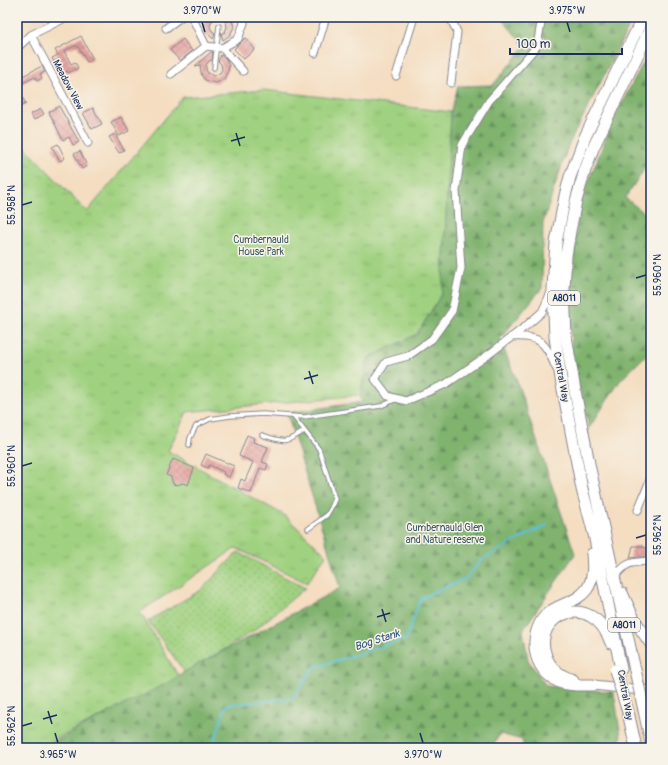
<svg xmlns="http://www.w3.org/2000/svg" width="668" height="765" font-family="Pangolin,sans-serif">
	<style>
		.grass { fill: url(#grass-dots); stroke: #5e806f }
		.forest { fill: url(#forest-firs); stroke: #4e7166 }
		.park { fill: url(#park-tufts); stroke: #5e806f }
		.lines { fill: none; stroke-linecap: round; stroke-linejoin: round }
		.stream { stroke: #5ac1d8; stroke-width: 2 }
		.building { fill: url(#building-cross-hatch) }
		.service-casing { stroke: #88868f; stroke-width: 5.5 }
		.minor-casing { stroke: #88868f; stroke-width: 9 }
		.tertiary-casing { stroke: #88868f; stroke-width: 11 }
		.primary-casing { stroke: #88868f; stroke-width: 13 }
		.service { stroke: #fff; stroke-width: 3.5 }
		.minor { stroke: #fff; stroke-width: 7 }
		.tertiary { stroke: #fff; stroke-width: 9 }
		.primary { stroke: #fff; stroke-width: 11 }
		.primary-bridge-casing { stroke: #88868f; stroke-width: 13; stroke-linecap: butt }
		.primary-bridge { stroke: #fff; stroke-width: 11 }
		.ticks { fill: none; stroke: #1b2f5e; stroke-width: 1.5 }
		.labels { text-anchor: middle; dominant-baseline: central; stroke-width: 3; stroke-linejoin: round; paint-order: stroke }
		.shield { fill: #f7f3e8; stroke: #5d6a87; stroke-width: 1 }
		.shield-label { font-size: 9px; font-weight: bold; fill: #1b2f5e }
		.street-label { font-size: 10px; fill: #1b2f5e; stroke: #f7f3e8 }
		.park-label { font-size: 10px; fill: #3c5866; stroke: #f7f3e8 }
		.water-label { font-size: 11px; font-style: italic; fill: #2b547c; stroke: #f7f3e8 }
		.neatline { fill: none; stroke: #1b2f5e; stroke-width: 1.5 }
		.ticks-label { font-size: 10px; text-anchor: middle; fill: #1b2f5e }
	</style>
	<defs>
		<pattern id="grass-dots" width="8" height="8" patternUnits="userSpaceOnUse"><rect width="8" height="8" fill="#a0d180"/><path d="M2 2h.1M6 6h.1" fill="none" stroke="#89b471" stroke-width="1.8" stroke-linecap="round"/></pattern>
		<pattern id="forest-firs" width="22" height="20" patternUnits="userSpaceOnUse"><rect width="22" height="20" fill="#80b36e"/><path d="M5 1l3.5 6h-7zM16 11l3.5 6h-7z" fill="#68925e"/></pattern>
		<pattern id="park-tufts" width="24" height="20" patternUnits="userSpaceOnUse"><rect width="24" height="20" fill="#a0d180"/><path d="M3 7l-1-3M5 7V3M7 7l1-3M15 17l-1-3M17 17v-4M19 17l1-3" fill="none" stroke="#89b471"/></pattern>
		<pattern id="building-cross-hatch" width="8" height="8" patternUnits="userSpaceOnUse"><rect width="8" height="8" fill="#e59e9b"/><path d="M0 0l8 8M0 8l8-8" fill="none" stroke="#b98182"/></pattern>
	</defs>
	<rect width="100%" height="100%" fill="#f7f3e8"/>
	<filter id="ink" filterUnits="userSpaceOnUse"><feTurbulence type="fractalNoise" baseFrequency=".025" numOctaves="2"/><feDisplacementMap in="SourceGraphic" scale="8" xChannelSelector="R" yChannelSelector="G"/><feConvolveMatrix kernelMatrix="1 2 1 2 8 2 1 2 1" color-interpolation-filters="sRGB"/></filter>
	<filter id="wash" filterUnits="userSpaceOnUse"><feTurbulence type="fractalNoise" baseFrequency=".012" numOctaves="4" result="noise"/><feDisplacementMap in="SourceGraphic" scale="16" xChannelSelector="R" yChannelSelector="G"/><feGaussianBlur stdDeviation="0.9" result="paint"/><feColorMatrix in="noise" values="0 0 0 0 0 0 0 0 0 0 0 0 0 0 0 0 0 1.4 0 .05"/><feComposite in="paint" operator="in"/></filter>
	<g filter="url(#wash)">
		<rect width="100%" height="100%" fill="#f4ddc0"/>
		<!-- grass -->
		<path class="grass" d="M238 552 305 588 256 629 186 674 148 621 201 590Z"/>
		<!-- forest -->
		<path class="forest" d="M500 17H634L568 146 543 223 542 288 500 339 516 379 575 554 523 630 528 660 546 686 614 692 621 738 615 748H524L522 740 500 734 491 748H43L340 588 287 413 362 402 360 395 368 358 417 334 442 293 451 112 457 90 458 86 493 85 525 46Z
			M651 48V159L625 198 651 218V350L620 381 589 428 572 356 569 292 580 202 615 116Z"/>
		<!-- park -->
		<path class="park" d="M264 90 451 112 442 293 417 334 368 358 360 395 187 412 168 451 284 515 326 555 307 583 236 548 140 612 179 677 38 748H17V139L87 212 183 97Z"/>
		<g class="lines">
			<!-- stream -->
			<path class="stream" d="M212 748 226 705 293 698 313 668 406 639 421 598 466 578 482 560 517 540 547 525"/>
		</g>
		<g id="blocks">
			<!-- building -->
			<path class="building" d="M207 17H216L211 22 210 27 212 31 215 33 213 39 206 32 204 27Z
				M222 17H231L234 27 230 35 223 40 221 34 225 32 227 27 226 22Z
				M81 36 93 59 87 62 77 45 64 51 71 64 75 62 78 68 68 73 67 71 61 74 52 58 58 55 55 50Z
				M245 38 255 49 244 59 234 49Z
				M183 39 192 51 180 61 170 50Z
				M211 52H213L212 60 209 61 206 65V70L208 73 214 76 220 73 222 69 221 64 218 61 221 55 226 59 229 66 228 71 224 79 216 83 207 81 203 78 201 73 200 65 195 66Z
				M42 66 45 72 40 74 42 78 37 81 35 77 17 86V79Z
				M17 88 26 104 17 108Z
				M59 106 79 142 73 145 69 137 63 140 49 112Z
				M93 108 102 124 92 129 83 113Z
				M41 109 44 114 34 120 31 114Z
				M121 117 129 131 119 136 111 122Z
				M115 134 124 150 119 153 109 137Z
				M58 144 65 158 60 161 52 147Z
				M80 151 87 166 82 169 74 154Z
				M247 435 254 438 253 442 268 447 262 462 268 464 266 470 260 468 251 493 238 488 241 479 245 481 253 462 239 456Z
				M206 454 234 466 229 477 223 474 224 472 209 465 208 468 201 465Z
				M173 459 194 468 188 485 183 483 177 485 173 484 171 477 166 475Z
				M633 546H643V548L651 547V556L630 558Z"/>
		</g>
	</g>
	<g filter="url(#ink)">
		<use href="#blocks" fill-opacity="0" stroke="#88868f" stroke-width="1"/>
		<g class="lines">
			<!-- service casing -->
			<g class="service-casing">
				<path id="service" d="M214 68 219 26
					M293 416 319 449 335 499 331 508 327 515 308 529
					M262 435C285 442 284 444 304 431
					M189 445 190 438 196 426 210 419 230 416 263 414 304 417 381 406 397 399"/>
			</g>
			<!-- minor casing -->
			<g class="minor-casing">
				<path id="minor" d="M192 17 206 46 222 48 238 39 244 23 243 17
					M450 17 457 32 451 83
					M542 17 537 46 489 101 462 145 456 191 461 268 452 311 432 339 408 356 386 362 375 379 388 396 406 401 446 384 488 355 526 326 542 312 552 290
					M166 28 181 17
					M31 35 88 143
					M17 48 31 35 67 17
					M222 48 243 71
					M315 53 326 17
					M171 74 206 46
					M396 76 414 17
					M511 337C541 335 545 342 556 368
					M638 510 651 478
					M614 578C627 561 630 563 651 561"/>
			</g>
			<!-- tertiary casing -->
			<g class="tertiary-casing">
				<path id="tertiary" d="M593 685 651 691"/>
			</g>
			<!-- primary casing -->
			<g class="primary-casing">
				<path id="primary" d="M592 554C593 565 594 579 587 589 576 604 558 603 546 615 527 636 533 670 559 682 570 686 581 685 593 685
					M622 593 635 621 651 644
					M621 669 594 534 582 489 561 379 555 337 553 288 556 243 565 196 570 177 585 137 643 17
					M635 670 590 469 575 391 566 336 564 289 566 256 570 231 576 201 585 170 594 146 651 27
					M573 680C561 676 550 668 546 656 530 614 593 589 611 643
					M644 710 651 743
					M628 712 636 748"/>
			</g>
			<!-- service -->
			<use href="#service" class="service"/>
			<!-- minor -->
			<use href="#minor" class="minor"/>
			<!-- tertiary -->
			<use href="#tertiary" class="tertiary"/>
			<!-- primary -->
			<use href="#primary" class="primary"/>
			<!-- primary-bridge casing -->
			<g class="primary-bridge-casing">
				<path id="primary-bridge" d="M615 670 628 712
					M635 670 644 710"/>
			</g>
			<!-- primary-bridge -->
			<use href="#primary-bridge" class="primary-bridge"/>
		</g>
	</g>
	<!-- ticks -->
	<path class="ticks" d="M202 22 205 32M567 22 570 32M236 133 240 146M231 141 245 137M22 205 32 202M636 278 646 275M309 371 313 384M304 379 318 375M22 466 32 463M636 538 646 535M382 609 386 622M377 617 390 613M48 711 52 724M43 719 57 715M22 726 32 723M55 733 58 743M420 733 423 743"/>
	<g class="labels">
		<!-- shield labels -->
		<g class="shield">
			<rect x="548" y="291" width="32" height="14" rx="3"/>
			<rect x="608" y="618" width="32" height="14" rx="3"/>
		</g>
		<g class="shield-label">
			<text x="564" y="298">A8011</text>
			<text x="624" y="625">A8011</text>
		</g>
		<!-- street labels -->
		<g class="street-label">
			<text transform="translate(68 85) rotate(62)">Meadow View</text>
			<text transform="translate(561 377) rotate(80)">Central Way</text>
			<text transform="translate(625 695) rotate(80)">Central Way</text>
		</g>
		<!-- park labels -->
		<g class="park-label">
			<text x="261" y="240">Cumbernauld<tspan x="261" dy="12">House Park</tspan></text>
			<text x="445" y="528">Cumbernauld Glen<tspan x="445" dy="12">and Nature reserve</tspan></text>
		</g>
		<!-- water labels -->
		<g class="water-label">
			<text transform="translate(377 640) rotate(-18)">Bog Stank</text>
		</g>
	</g>
	<!-- margin -->
	<rect width="668" height="765" fill="none" stroke="#f7f3e8" stroke-width="44"/>
	<!-- scale -->
	<path d="M510 48v6h112v-6" fill="none" stroke="#1b2f5e" stroke-width="2"/>
	<text x="516" y="48" font-size="12" fill="#1b2f5e" stroke="#f7f3e8" stroke-width="3" paint-order="stroke">100 m</text>
	<rect x="22" y="22" width="624" height="721" class="neatline"/>
	<g class="ticks-label">
		<text x="202" y="14">3.970°W</text>
		<text x="567" y="14">3.975°W</text>
		<text transform="translate(11 205) rotate(-90)" y="4">55.958°N</text>
		<text transform="translate(657 275) rotate(-90)" y="4">55.960°N</text>
		<text transform="translate(11 466) rotate(-90)" y="4">55.960°N</text>
		<text transform="translate(657 535) rotate(-90)" y="4">55.962°N</text>
		<text transform="translate(11 726) rotate(-90)" y="4">55.962°N</text>
		<text x="58" y="758">3.965°W</text>
		<text x="423" y="758">3.970°W</text>
	</g>
</svg>
